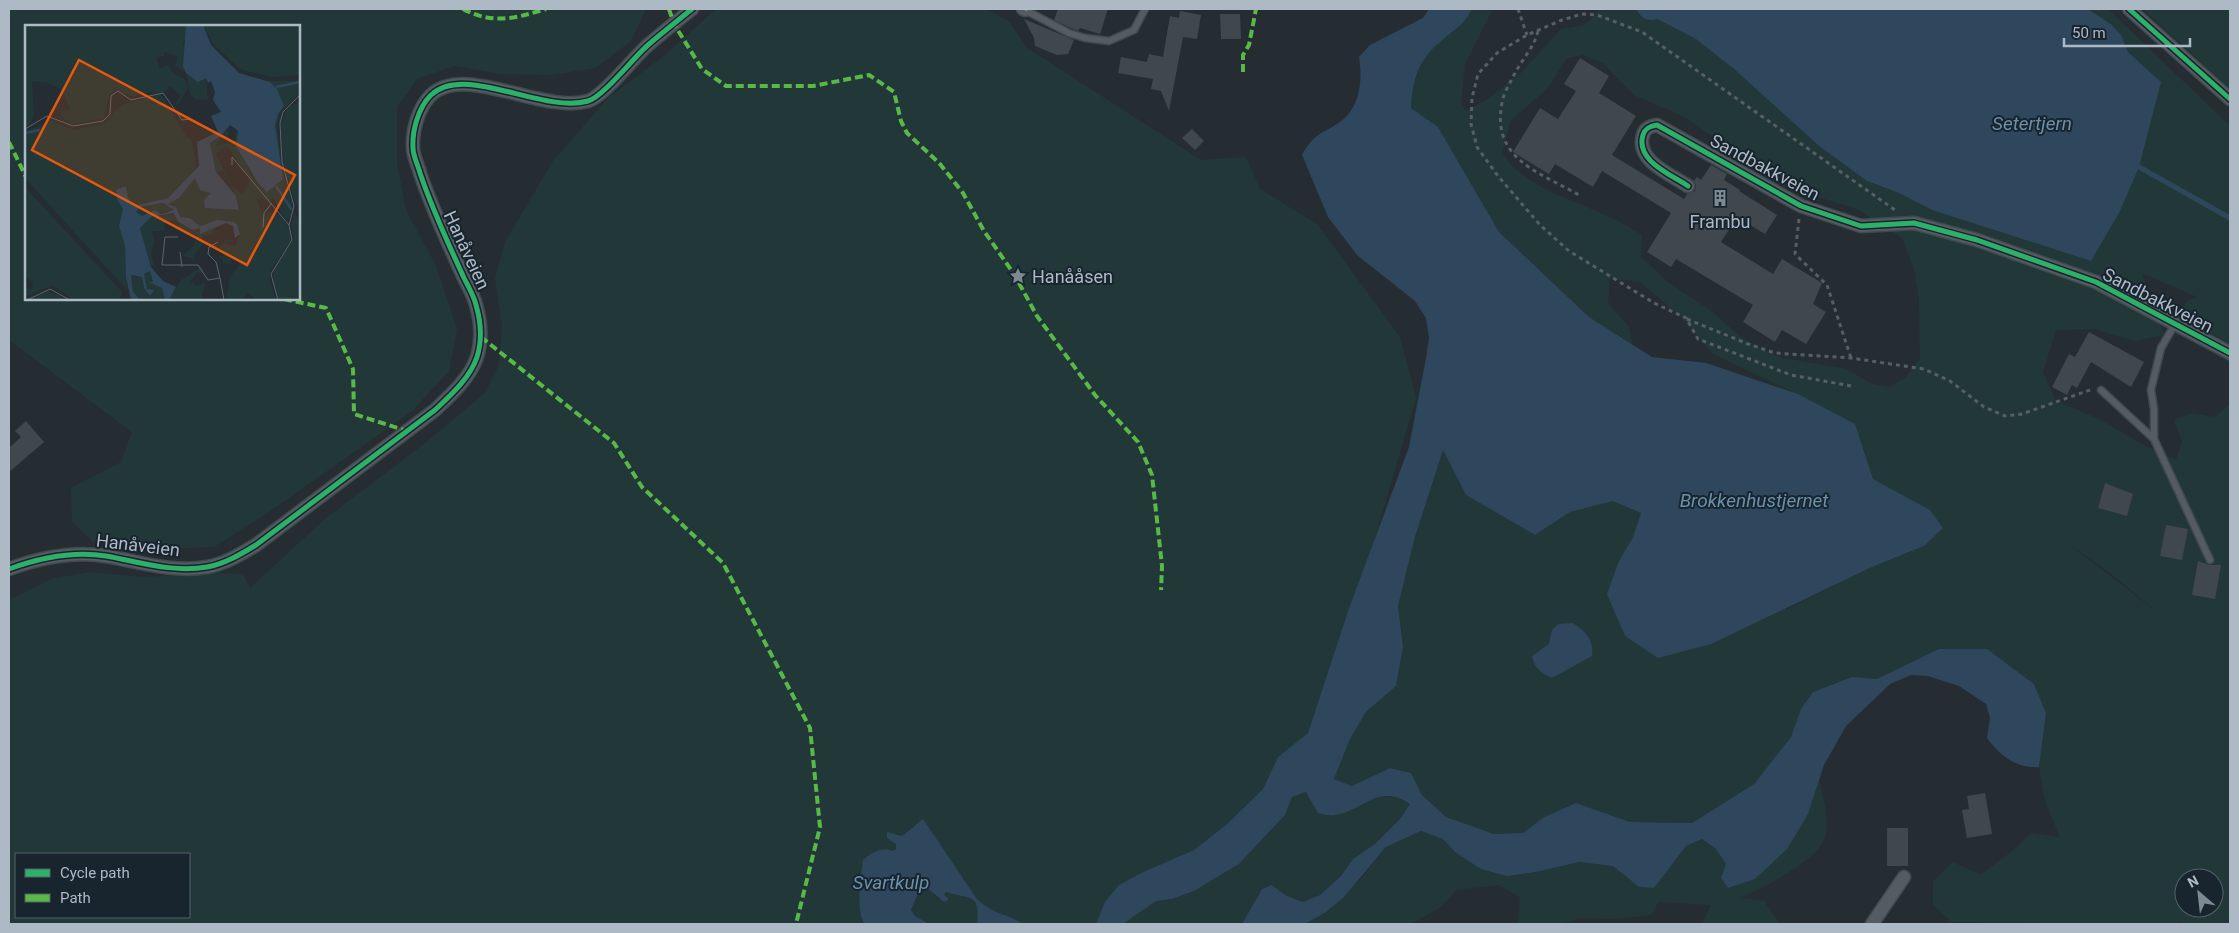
<svg xmlns="http://www.w3.org/2000/svg" width="2239" height="933" font-family="Roboto,sans-serif">
	<style>
		.green { fill: #223838; fill-rule: evenodd }
		.water { fill: #2e475c }
		.lines { fill: none; stroke-linecap: round; stroke-linejoin: round }
		.stream { stroke: #2e475c; stroke-width: 5 }
		.building { fill: #40474d }
		.service-casing { stroke: #42494e; stroke-width: 9 }
		.minor-casing { stroke: #42494e; stroke-width: 15 }
		.path { stroke: #575f64; stroke-width: 3; stroke-dasharray: 4 4; stroke-linecap: butt }
		.service { stroke: #545b62; stroke-width: 6 }
		.minor { stroke: #545b62; stroke-width: 12 }
		.quiet { stroke: #58b947; stroke-width: 4; stroke-dasharray: 8 4; stroke-linecap: butt }
		.cycleway-casing { stroke: #18242e; stroke-width: 8 }
		.cycleway { stroke: #2db169; stroke-width: 5 }
		.labels { text-anchor: middle; dominant-baseline: central; stroke-width: 4; stroke-linejoin: round; paint-order: stroke }
		.street-label { font-size: 18px; fill: #adbac6; stroke: #18242e }
		.poi-label { font-size: 18px; fill: #adbac6; stroke: #18242e }
		.water-label { font-size: 19px; font-style: italic; fill: #6b90ac; stroke: #18242e }
		.inset-river { fill: none; stroke: #2e475c; stroke-width: 2.5 }
		.inset-road { fill: none; stroke: #5b656e; stroke-width: 1 }
		.view { fill: #e8590c; fill-opacity: 0.15; stroke: #e8590c; stroke-width: 2.5 }
		.inset-edge { fill: none; stroke: #adbac6; stroke-width: 2.5 }
	</style>
	<rect width="100%" height="100%" fill="#252d33"/>
	<!-- green -->
	<path class="green" d="M9 9H646L631 41 595 68 552 75 501 74 454 66 417 79 397 107V163L406 210 436 266 457 329 449 371 412 411 276 507 214 547 147 550 93 542 72 521 71 488 121 462 132 432 9 340ZM26 26H299V299H26Z
		M716 9H986L1009 21 1027 48 1201 160 1246 157 1260 189 1317 224 1400 337 1416 398 1372 548 1348 611 1308 733 1278 757 1263 789 1226 825 1194 850 1141 873 1119 885 1096 924H1023L996 914 986 908 977 899 964 879 915 824 902 837 896 833 897 849 894 851 861 920 865 924H9V600L51 579 90 572 141 577 223 573 243 574 250 588 326 518 424 444 485 393 499 365 502 326 495 279 505 242 553 161 609 97 664 56ZM16 854H189V917H16Z
		M1472 9H1493L1465 64 1461 103 1466 111 1488 99 1522 72 1561 29 1585 25 1601 9H1636L1641 17 1649 21 1657 19 1696 39 1734 69 1819 146 1867 181 1899 193 1932 210 2091 261 2119 213 2160 82 2128 52 2121 35 2088 9H2108L2230 126V343L2185 321 2181 311 2187 301 2197 297 2142 273 2164 335 2134 341 2095 329 2056 330 2043 372 2056 401 2099 419 2145 446 2176 460 2182 441 2174 420 2192 413 2215 417 2230 404V924H2181V921L2177 924 1952 922 1933 905V881L1953 862 1980 875 2015 849 2030 833 2060 837 2045 801 2039 767 2046 713 2034 684 1987 649 1877 679 1852 677 1813 692 1801 709 1791 737 1754 784 1692 823 1630 822 1576 803 1544 817 1523 833 1494 834 1446 817 1422 795 1411 773 1390 768 1352 786 1334 779 1350 739 1366 712 1396 686 1403 647 1398 606 1415 537 1443 450 1466 495 1535 535 1570 512 1613 501 1641 513 1633 537 1619 561 1787 609 1872 567 1924 546 1930 510 1873 479 1854 424 1797 394 1713 354 1679 315 1640 282 1610 278 1608 303 1629 327 1632 344 1589 317 1499 232 1438 127 1411 108C1414 73 1417 59 1446 37 1460 25 1463 26 1472 9ZM1583 55 1603 63 1634 95 1685 117 1782 186 1857 209 1902 238 1914 269 1919 300 1920 358 1906 377 1890 387 1872 384 1846 369 1778 357 1742 338 1710 310 1669 283 1641 257 1642 235C1630 228 1618 220 1605 215 1569 198 1525 188 1502 153L1511 120 1547 89 1567 58ZM2066 542 2111 574 2161 615ZM1552 630 1592 656 1570 667 1549 644ZM2184 878H2214V908H2184Z
		M2143 9H2230V89Z
		M1819 781C1823 797 1832 827 1823 842 1812 863 1762 888 1740 898L1764 901 1780 924H1702L1711 905 1658 902 1652 915 1614 919 1579 918 1562 924H1518L1520 897 1498 885 1456 890 1441 907 1411 924H1305L1325 912 1361 879 1386 847 1421 831 1443 839 1455 852 1507 876 1536 872 1579 862 1613 866 1639 887 1653 888 1686 846 1702 839 1716 849 1726 864 1721 878 1728 888 1755 879 1808 814Z
		M1306 792 1313 802 1350 810C1371 798 1387 790 1410 804L1400 819 1375 844 1353 859 1341 876 1320 895 1304 902 1285 895 1272 885 1262 889 1242 924H1123L1156 901 1172 899 1194 891 1239 864 1285 815 1292 797Z
		M924 888H927L938 899 948 898 944 895 945 892 973 899 978 907 977 924C956 924 924 931 911 910 914 902 917 893 924 888Z"/>
	<!-- water -->
	<path class="water" d="M1429 9H1472C1463 26 1460 25 1446 37 1419 58 1413 75 1411 108L1438 127 1499 232 1589 317 1652 357 1706 363 1798 394 1855 424 1873 479 1930 510 1943 528 1924 546 1872 567 1711 644 1658 658 1625 636 1607 594 1619 561 1633 537 1641 513 1613 501 1570 512 1535 535 1466 495 1443 450 1415 537 1398 606 1403 647 1396 686 1366 712 1350 739 1334 779 1352 786 1390 768 1411 773 1422 795 1446 817 1494 834 1523 833 1544 817 1576 803 1630 822 1692 823 1754 784 1791 737 1801 709 1813 692 1852 677 1877 679 1939 649H1987L2034 684 2046 713 2039 767C2017 769 1999 755 1987 738L1990 718 1986 704 1959 686 1928 676 1911 675 1890 684 1846 726 1824 765 1808 814 1787 849 1755 879 1728 888 1721 878 1726 864 1716 849 1702 839 1686 846 1654 888 1639 887 1613 866 1579 862 1536 872 1507 876 1481 869 1455 852 1443 839 1421 831 1386 847 1344 897 1326 912 1305 924H1242L1262 889 1272 885 1285 895 1303 902 1320 895 1341 876 1353 859 1375 844 1400 819 1410 804C1377 782 1363 812 1334 815 1329 816 1323 814 1318 813L1306 792 1292 797 1285 815 1239 864 1194 891 1172 899 1156 901 1123 924H1096L1105 902 1119 885 1141 873 1194 850 1226 825 1263 789 1278 757 1308 733 1348 611 1409 447 1426 358 1429 338 1426 318 1415 301 1357 255 1328 217 1302 155C1313 135 1319 135 1337 124 1360 110 1363 82 1359 57L1370 45 1423 18Z
		M1636 9H2088L2112 25 2121 35 2128 52 2161 82 2139 167 2119 213 2091 261 1932 210 1899 193 1867 181 1819 146 1734 69 1696 39 1657 19C1646 22 1641 18 1636 9Z
		M1573 623C1586 632 1594 639 1592 656L1552 678C1541 673 1535 669 1532 656L1549 644 1552 630 1558 624Z
		M923 819 977 899C994 915 1006 913 1023 924H977C980 893 972 900 946 892L944 895 948 898V900L944 902 927 888H924L919 891 911 910 915 916 929 924H865C855 913 861 875 863 860 872 852 881 847 893 851L896 849V844L887 838V832L902 836Z"/>
	<g class="lines">
		<!-- stream -->
		<path class="stream" d="M2139 167 2230 218"/>
	</g>
	<!-- building -->
	<path class="building" d="M1058 9H1108L1100 34 1080 28 1078 31 1071 28 1054 20Z
		M1180 11 1201 15 1197 39 1183 37 1169 111 1161 91 1151 89 1153 79 1118 73 1121 57 1147 62 1149 54 1163 57 1170 16 1179 18Z
		M1220 14H1240L1241 39H1221Z
		M1024 19 1074 40 1068 54 1057 55 1035 46 1034 38Z
		M1580 58 1609 76 1599 93 1636 116 1612 155 1684 199 1687 194 1695 191 1696 186 1694 181 1697 177 1701 180 1711 165 1727 174 1724 180 1740 190 1739 191 1777 215 1765 234 1737 217 1721 242 1773 274 1782 259 1822 283 1813 304 1826 312 1806 344 1782 330 1775 342 1743 322 1753 305 1676 259 1671 267 1647 252 1671 213 1602 171 1593 187 1555 164 1549 174 1513 152 1540 108 1558 119 1576 91 1564 84Z
		M1192 129 1204 141 1195 150 1182 138Z
		M2089 332 2144 362 2131 387 2091 362 2077 388 2072 385 2067 395 2052 387 2069 354 2075 357Z
		M26 421 44 442 9 472V448L21 437 15 431Z
		M2105 483 2133 494 2127 516 2098 508Z
		M2166 525 2188 529 2182 560 2160 556Z
		M2198 561 2209 565H2221L2215 599 2192 595Z
		M1985 793 1992 834 1967 838 1962 810 1969 809 1967 796Z
		M1887 828H1908V866H1887Z"/>
	<g class="lines">
		<!-- service casing -->
		<g class="service-casing">
			<path id="service" d="M1025 10 1069 33 1085 38 1109 41 1134 30 1145 9
				M2175 324 2161 348 2151 390 2154 409V439L2210 560
				M2101 390 2154 439"/>
		</g>
		<!-- minor casing -->
		<g class="minor-casing">
			<path id="minor" d="M1023 9 1025 10
				M2129 9 2230 99
				M1688 186C1672 175 1635 161 1643 135 1645 128 1650 126 1657 125L1801 206 1861 226 1914 223 1977 240 2096 282 2230 353
				M9 569C39 558 74 551 106 556 140 562 173 573 207 567 225 564 241 554 256 545L435 410C451 395 470 378 477 357 482 341 481 322 476 305 474 296 468 286 464 278 448 243 432 209 420 173 418 165 413 156 413 148 412 131 418 108 431 95 465 63 542 114 588 101 603 97 634 57 648 45 662 33 677 21 692 9
				M1872 924 1904 877"/>
		</g>
		<!-- path -->
		<path class="path" d="M1518 9 1527 35
			M1538 31C1534 48 1522 59 1514 75 1510 83 1503 94 1502 103 1491 159 1539 172 1579 195
			M1799 219 1795 254 1827 285 1851 358
			M1687 319 1748 344 1775 353 1851 358 1924 369 1950 381 1984 407 2005 416 2022 414 2090 390
			M1851 386 1791 375 1698 339 1686 318 1654 303 1569 251 1540 225 1498 176 1477 147 1471 124 1472 98 1478 74 1497 53 1527 35 1562 20 1582 14 1597 15 1642 32 1895 210"/>
		<!-- service -->
		<use href="#service" class="service"/>
		<!-- minor -->
		<use href="#minor" class="minor"/>
		<!-- quiet -->
		<path class="quiet" d="M463 9C493 25 516 18 546 9
			M669 9 674 24 702 69 726 86H813L869 75 894 92 901 121 907 133 940 164 963 193 984 231 1014 274 1037 316 1095 395 1138 442 1152 475 1162 566 1161 590
			M1025 10 1026 9
			M1243 72V55L1249 45 1256 9
			M9 142 26 177
			M284 299 326 308 353 369 354 414 407 431
			M481 337 614 443 642 487 723 563 810 728 820 827 796 924"/>
		<!-- cycleway casing -->
		<g class="cycleway-casing">
			<path id="cycleway" d="M2129 9 2230 99
				M1688 186C1672 175 1635 161 1643 135 1645 128 1650 126 1657 125L1801 206 1861 226 1914 223 1977 240 2096 282 2230 353
				M9 569C39 558 74 551 106 556 140 562 173 573 207 567 225 564 241 554 256 545L435 410C451 395 470 378 477 357 482 341 481 322 476 305 474 296 468 286 464 278 448 243 432 209 420 173 418 165 413 156 413 148 412 131 418 108 431 95 465 63 542 114 588 101 603 97 634 57 648 45 662 33 677 21 692 9"/>
		</g>
		<!-- cycleway -->
		<use href="#cycleway" class="cycleway"/>
	</g>
	<!-- icons -->
	<defs>
		<g id="building-bare" transform="scale(1.35)"><path d="M-4-6H4V6H1V3H-1V6H-4ZM-2.5-4.3h1.7v1.8h-1.7ZM.8-4.3h1.7v1.8H.8ZM-2.5-1h1.7V.8h-1.7ZM.8-1h1.7V.8H.8Z" fill="#7d8993" stroke="#18242e" stroke-width="2.5" paint-order="stroke"/></g>
		<g id="sight-bare" transform="scale(1.35)"><path d="M0-6L1.8-2.2L6-1.7L2.9 1.2L3.7 5.4L0 3.3L-3.7 5.4L-2.9 1.2L-6-1.7L-1.8-2.2Z" fill="#7d8993" stroke="#18242e" stroke-width="2.5" paint-order="stroke"/></g>
	</defs>
	<g fill-rule="evenodd">
		<use href="#building-bare" x="1720" y="198"/>
		<use href="#sight-bare" x="1018" y="276"/>
	</g>
	<g class="labels">
		<!-- street labels -->
		<g class="street-label">
			<text transform="translate(1765 167) rotate(28)">Sandbakkveien</text>
			<text transform="translate(467 250) rotate(65)">Hanåveien</text>
			<text transform="translate(2158 300) rotate(27)">Sandbakkveien</text>
			<text transform="translate(138 545) rotate(7)">Hanåveien</text>
		</g>
		<!-- poi labels -->
		<g class="poi-label">
			<text x="1720" y="221">Frambu</text>
			<text x="1032" y="276" text-anchor="start">Hanååsen</text>
		</g>
		<!-- water labels -->
		<g class="water-label">
			<text x="2032" y="123">Setertjern</text>
			<text x="1754" y="500">Brokkenhustjernet</text>
			<text x="891" y="882">Svartkulp</text>
		</g>
	</g>
	<!-- overview -->
	<g transform="translate(25 25)">
		<rect width="275" height="275" fill="#252d33"/>
		<path d="M0 0H161L163 9 158 18 167 51 181 53 183 75 170 74 165 69 161 48 150 41 153 31 139 27V31L131 32 135 44 143 40 148 48 160 54 163 63 153 80 150 79 156 71 145 61 140 67 118 68 108 72 90 64 84 71 79 94 47 99 36 92V86L45 84 36 64 21 57 7 56 9 88 6 98 0 102ZM178 0H275V50L246 52 215 44 188 19ZM237 56H275V68L256 87 252 99 256 140 267 177 265 192 263 195 259 192 247 172 245 178 235 172 232 176 240 191 242 187 254 189 265 204 266 215 245 246V257L251 275H232L223 268 218 275H201L205 252 217 236 205 234 207 239 198 238V233H193L201 229 194 221 198 218 210 221 215 208 212 199 191 196 175 201 165 193 155 192 149 180 143 178 156 169 170 152 186 169 179 175 211 186 214 183 211 171 198 146 193 147 194 152 191 147 185 118 203 105 204 114 200 111 190 121 208 118 212 104V122L229 154H258L253 136 250 100 253 89 259 81 245 57ZM202 121 225 155 218 169 207 161 191 129ZM136 69 162 112 166 114 172 139 170 146 143 173 111 181 101 174 106 182 98 186 94 201 100 221 102 265 0 153V106L18 100 23 94 49 105 81 98 91 84 99 79ZM275 76V192L259 141 256 100 261 85ZM0 162 97 267 95 275H49L28 260 0 272V263L7 264 8 258 0 251ZM138 178 149 185 117 191 111 187 115 182ZM144 188 167 204 175 203V208L189 203 187 210 177 211 179 218 170 229 169 238 167 233 158 231 169 220 172 210 153 205 155 199 149 195 140 198 139 206H126L130 215 126 229 129 240H126L115 203 126 192ZM270 188 275 197V275H254L249 257V244L269 214 266 198ZM177 242 179 248 172 247 165 257 171 261 180 258 176 275H144L156 255ZM125 246 128 257 125 256 137 263 140 275H115L109 271 106 249 110 253 117 252 119 263 125 270 129 265 121 263 119 249ZM22 266 34 270 39 275H4Z" fill="#223838" fill-rule="evenodd"/>
		<path d="M161 0H178L186 20 214 48 245 57 252 64 259 81 253 89 250 100 258 154 242 167 233 158 211 121 213 106 205 100 196 111 185 118 191 147 211 171 214 185 180 183 179 175 186 168 175 165 170 153 154 173 143 179 151 182 155 192 165 193 175 201 193 195 208 197 212 199 215 209 210 213 208 201 201 198 175 209V203L168 205 154 197 148 188 126 192 115 203 126 242 138 256 151 262 144 275H140L137 263 124 257H128L125 246 119 249 122 264 129 265 125 271 119 263 117 252 106 250 108 267 115 275H106L101 253 100 221 94 201 98 184 92 174 91 165 101 161 103 173 109 181 143 173 174 141 172 117 193 107 186 91 196 87 188 75 190 67 186 56 183 58 181 53 173 57 161 48 158 41ZM138 178 149 185 136 189 130 185 117 191 111 187 115 182Z" fill="#2e475c" fill-rule="evenodd"/>
		<path class="inset-river" d="M251 62 275 57M0 108 15 105M251 161 267 185"/>
		<path class="inset-road" d="M0 104 22 91 48 101 78 96 85 89 86 71 93 66 106 75 138 68 157 95 165 94M207 140V132L264 200M238 202 239 188 247 178M153 212H140L137 240H173L183 255 195 253 199 275M193 217 184 222 183 229 191 237 195 253M155 227 157 242M2 275 25 264 45 275M253 275 246 249 267 215 264 200 269 181 257 137 255 98 258 87 275 70"/>
		<path class="view" d="M54 35 270 150 222 240 7 125Z"/>
		<rect width="275" height="275" class="inset-edge"/>
	</g>
	<!-- border -->
	<rect width="2239" height="933" fill="none" stroke="#adbac6" stroke-width="20"/>
	<!-- legend -->
	<rect x="15" y="853" width="175" height="65" fill="#18242e" stroke="#54606b"/>
	<rect x="25" y="869" width="25" height="8" fill="#2db169" stroke="#54606b"/>
	<text x="60" y="878" font-size="15" fill="#adbac6">Cycle path</text>
	<rect x="25" y="894" width="25" height="8" fill="#58b947" stroke="#54606b"/>
	<text x="60" y="903" font-size="15" fill="#adbac6">Path</text>
	<!-- north arrow -->
	<g transform="translate(2199 893) rotate(332)"><circle r="24" fill="#18242e" stroke="#54606b"/>
	<path d="M0-4L9 19L0 12L-9 19Z" fill="#7d8993"/>
	<text y="-8" font-size="14" font-weight="bold" text-anchor="middle" fill="#adbac6">N</text>
	</g>
	<!-- scale -->
	<path d="M2064 38v8h126v-8" fill="none" stroke="#adbac6" stroke-width="2.5"/>
	<text x="2072" y="38" font-size="15" fill="#adbac6" stroke="#18242e" stroke-width="4" paint-order="stroke">50 m</text>
</svg>
